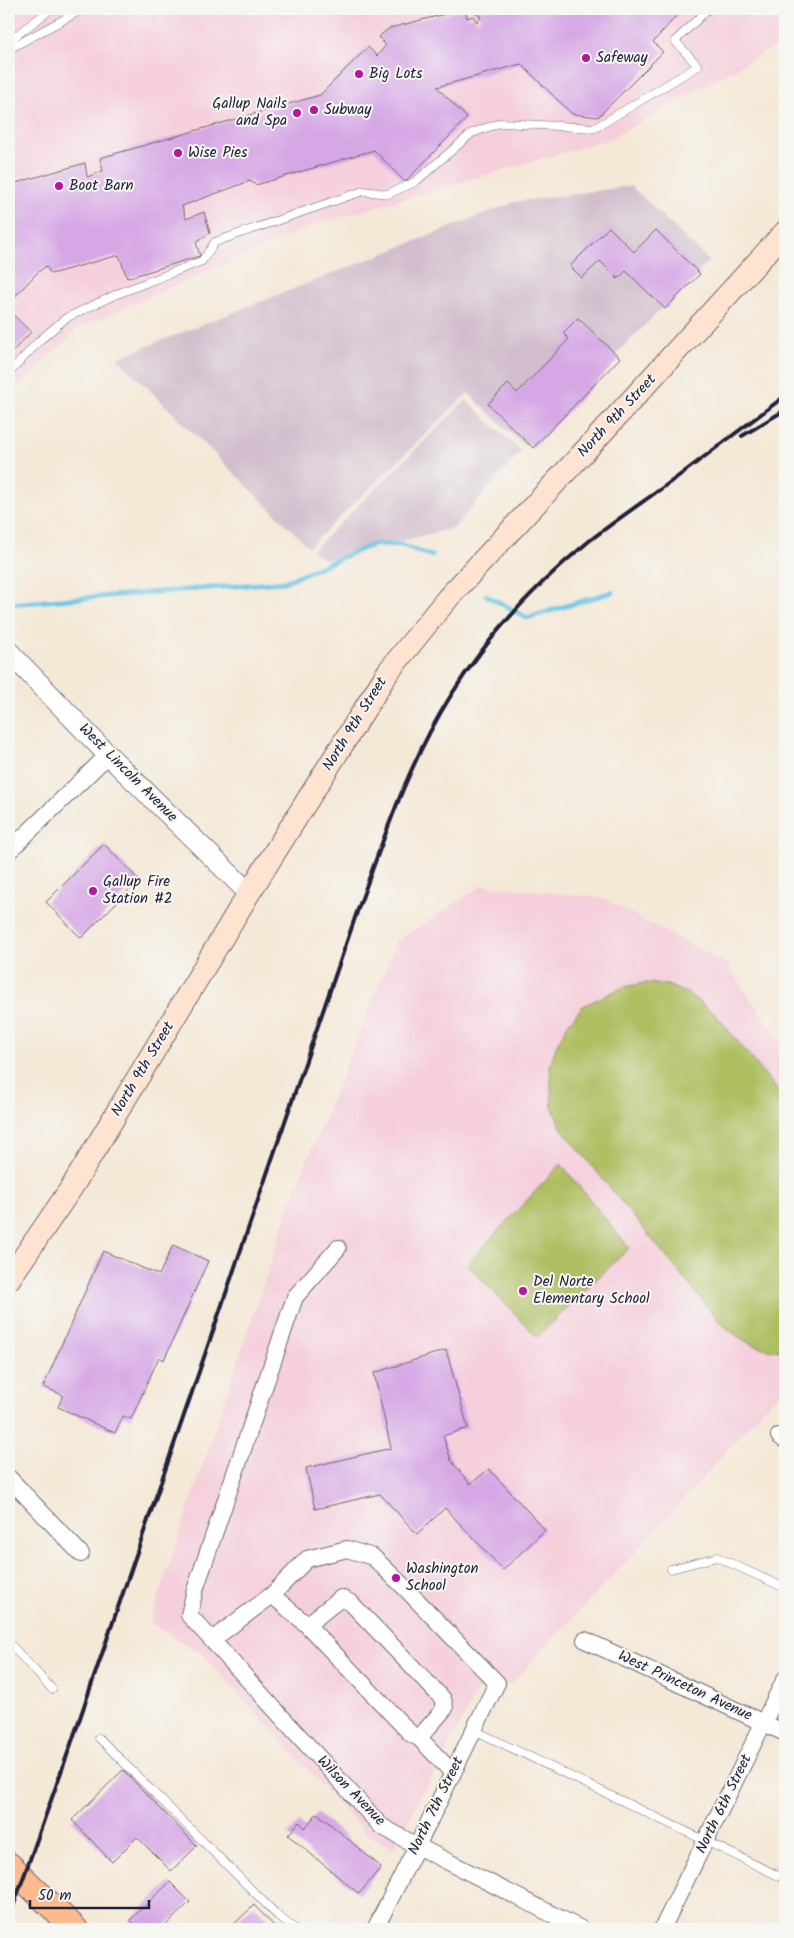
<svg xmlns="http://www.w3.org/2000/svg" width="794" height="1938" font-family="Kalam,sans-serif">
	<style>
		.built { fill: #f5cfdb }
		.industrial { fill: #d1bdcc }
		.green { fill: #aebe61; stroke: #68704e }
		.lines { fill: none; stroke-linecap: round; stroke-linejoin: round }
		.stream { stroke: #66c3e4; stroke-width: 5 }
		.building { fill: #d6a7e5 }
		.service-casing { stroke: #6c6771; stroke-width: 9 }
		.minor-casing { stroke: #6c6771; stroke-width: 18 }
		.tertiary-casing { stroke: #6c6771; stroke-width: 22 }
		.secondary-casing { stroke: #6c6771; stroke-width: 24 }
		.primary-casing { stroke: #6c6771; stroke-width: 27 }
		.service { stroke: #fff; stroke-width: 8 }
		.minor { stroke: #fff; stroke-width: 16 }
		.tertiary { stroke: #fff; stroke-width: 20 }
		.secondary { stroke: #fee3d1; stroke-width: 22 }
		.primary { stroke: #fcba8d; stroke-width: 25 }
		.rail { stroke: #22223b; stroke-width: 4 }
		.poi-dot { fill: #b5179e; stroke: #f6f6f2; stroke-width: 2 }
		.labels { text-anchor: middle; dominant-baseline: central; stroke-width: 4; stroke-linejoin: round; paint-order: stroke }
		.poi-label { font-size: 15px; fill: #22223b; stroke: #f6f6f2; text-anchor: start }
		.street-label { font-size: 15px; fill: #22223b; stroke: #f6f6f2 }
	</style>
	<rect width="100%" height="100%" fill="#f6f6f2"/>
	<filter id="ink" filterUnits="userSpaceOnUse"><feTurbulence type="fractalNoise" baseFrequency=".02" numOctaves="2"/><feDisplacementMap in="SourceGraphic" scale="10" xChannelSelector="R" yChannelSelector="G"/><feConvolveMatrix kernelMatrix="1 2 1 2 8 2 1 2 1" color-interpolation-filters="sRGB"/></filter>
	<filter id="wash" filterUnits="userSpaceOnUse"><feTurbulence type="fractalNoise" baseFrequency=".0096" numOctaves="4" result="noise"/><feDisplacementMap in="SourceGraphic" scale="20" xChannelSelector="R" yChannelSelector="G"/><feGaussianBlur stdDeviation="1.12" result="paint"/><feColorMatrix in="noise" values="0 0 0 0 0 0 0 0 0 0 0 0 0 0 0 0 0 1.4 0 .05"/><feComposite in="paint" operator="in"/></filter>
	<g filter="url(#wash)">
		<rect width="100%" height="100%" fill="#f4e8d6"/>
		<!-- built -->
		<path class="built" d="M9 9H785V41L610 139 311 226 77 329 9 398Z
			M483 885 602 898 727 964 785 1048V1388L770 1402 668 1517 511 1684 480 1687 393 1849 366 1834 201 1653 150 1623 294 1193 396 942Z"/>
		<!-- industrial -->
		<path class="industrial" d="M631 186 709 261 524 446 468 393 309 547 117 358 515 202Z
			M466 400 521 451 454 528 325 560 312 551Z"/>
		<!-- green -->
		<path class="green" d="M645 983 667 985 689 994 716 1015 785 1099V1351C756 1350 740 1340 719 1321L561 1128 552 1106 550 1066 557 1044 568 1024 583 1006 623 987Z
			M561 1164 629 1248 537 1337 467 1264Z"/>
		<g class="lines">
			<!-- stream -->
			<path class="stream" d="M486 595 527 618 612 592
				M9 604 284 582 374 544 401 545 432 556"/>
		</g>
		<g id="blocks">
			<!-- building -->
			<path class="building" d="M9 9 16 14 9 21Z
				M465 9H466L467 18 473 16 477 22 481 17 472 10 473 9H670L675 13 677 10 680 12 653 42 663 52 598 117 572 114 521 64 437 87 467 118 405 182 374 150 256 185 250 181 182 206 186 219 204 212 210 233 196 242 200 256 127 278 119 255 51 274 46 266 37 273 9 303V185L85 163 87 177 103 171 100 158 320 95 368 47 377 56 386 45 378 37 390 28Z
				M609 227 634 252 656 230 700 274 665 309 626 271 618 279 600 261 582 278 570 266Z
				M9 311 31 332 9 355Z
				M578 318 620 358 533 448 488 404 508 384 517 393 569 339 563 333Z
				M104 844 139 880 81 938 46 902Z
				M173 1245 208 1261 164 1360 159 1357 131 1419 123 1416 115 1433 58 1407 63 1395 43 1387 103 1251 159 1275Z
				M446 1350 468 1428 443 1436 451 1460 470 1484 489 1469 545 1530 503 1570 445 1508 417 1534 380 1494 315 1509 306 1468 391 1448 374 1373Z
				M123 1770 197 1846 171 1871 137 1837 112 1862 72 1820Z
				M317 1813 381 1867 359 1894 288 1835 299 1822 305 1828Z
				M170 1882 190 1902 162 1929H139L130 1920Z
				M254 1905 277 1929H229Z"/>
		</g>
	</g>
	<g filter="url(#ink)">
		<use href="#blocks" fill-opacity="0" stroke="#6c6771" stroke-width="1"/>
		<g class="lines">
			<!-- service casing -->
			<g class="service-casing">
				<path id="service" d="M9 41 51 9
					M9 49 83 9
					M9 373 40 340 66 318 117 294 202 261 215 242 363 191 388 194 415 182 472 133 500 123 595 128 698 66 675 41 708 9
					M671 1569 717 1557 785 1588
					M9 1643 52 1689
					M474 1730 785 1879
					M99 1738 279 1917 295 1929"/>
			</g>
			<!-- minor casing -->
			<g class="minor-casing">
				<path id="minor" d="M9 851 108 755
					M338 1248 295 1297 195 1590 189 1615 381 1826 417 1846 581 1929
					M779 1436 785 1440
					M9 1478 81 1554
					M272 1595 307 1625 411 1734 419 1738 453 1773
					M307 1625 341 1598 351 1603 443 1699 445 1708 419 1738
					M212 1640 272 1595 307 1559 347 1549 373 1557 403 1586 497 1683 417 1846 375 1929
					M585 1640 785 1733
					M662 1929 785 1679"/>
			</g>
			<!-- tertiary casing -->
			<g class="tertiary-casing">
				<path id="tertiary" d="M9 652 108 755 249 893"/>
			</g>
			<!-- secondary casing -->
			<g class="secondary-casing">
				<path id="secondary" d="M9 1279 72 1187 249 893 388 672 447 599 596 439 785 232"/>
			</g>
			<!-- primary casing -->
			<g class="primary-casing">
				<path id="primary" d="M9 1865 75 1929"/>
			</g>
			<!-- service -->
			<use href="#service" class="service"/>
			<!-- minor -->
			<use href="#minor" class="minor"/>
			<!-- tertiary -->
			<use href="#tertiary" class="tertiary"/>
			<!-- secondary -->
			<use href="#secondary" class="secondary"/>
			<!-- primary -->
			<use href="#primary" class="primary"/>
			<!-- rail -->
			<path class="rail" d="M742 436 785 410
				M9 1918 70 1747 357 912C384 838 408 764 450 697 486 639 535 585 588 542 617 519 649 498 680 475 715 449 750 422 785 396"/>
		</g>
	</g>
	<!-- markers -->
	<g class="poi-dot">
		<circle cx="586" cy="58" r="5"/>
		<circle cx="359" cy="74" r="5"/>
		<circle cx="314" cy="110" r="5"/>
		<circle cx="297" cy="113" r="5"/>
		<circle cx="178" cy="153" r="5"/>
		<circle cx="59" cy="186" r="5"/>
		<circle cx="93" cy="891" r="5"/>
		<circle cx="523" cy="1291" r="5"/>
		<circle cx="396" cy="1578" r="5"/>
	</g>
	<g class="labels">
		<!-- poi labels -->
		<g class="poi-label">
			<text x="596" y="58">Safeway</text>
			<text x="369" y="74">Big Lots</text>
			<text x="287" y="104" text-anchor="end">Gallup Nails<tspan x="287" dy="17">and Spa</tspan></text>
			<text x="324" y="110">Subway</text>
			<text x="188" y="153">Wise Pies</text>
			<text x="69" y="186">Boot Barn</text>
			<text x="103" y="882">Gallup Fire<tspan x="103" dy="17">Station #2</tspan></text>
			<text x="533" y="1282">Del Norte<tspan x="533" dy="17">Elementary School</tspan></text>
			<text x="406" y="1569">Washington<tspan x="406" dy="17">School</tspan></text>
		</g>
		<!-- street labels -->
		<g class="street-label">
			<text transform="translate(617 416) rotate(-47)">North 9th Street</text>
			<text transform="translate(355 724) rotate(-58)">North 9th Street</text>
			<text transform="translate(128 773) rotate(45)">West Lincoln Avenue</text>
			<text transform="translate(143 1069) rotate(-59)">North 9th Street</text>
			<text transform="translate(685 1686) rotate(25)">West Princeton Avenue</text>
			<text transform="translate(351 1791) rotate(46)">Wilson Avenue</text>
			<text transform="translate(724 1804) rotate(-64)">North 6th Street</text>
			<text transform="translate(436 1806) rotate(-64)">North 7th Street</text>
		</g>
	</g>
	<!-- margin -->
	<rect width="794" height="1938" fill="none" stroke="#f6f6f2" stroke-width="30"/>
	<!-- scale -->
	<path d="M30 1900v8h119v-8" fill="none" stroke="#22223b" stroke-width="2.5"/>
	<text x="38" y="1900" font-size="15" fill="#22223b" stroke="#f6f6f2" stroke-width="4" paint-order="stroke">50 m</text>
</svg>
